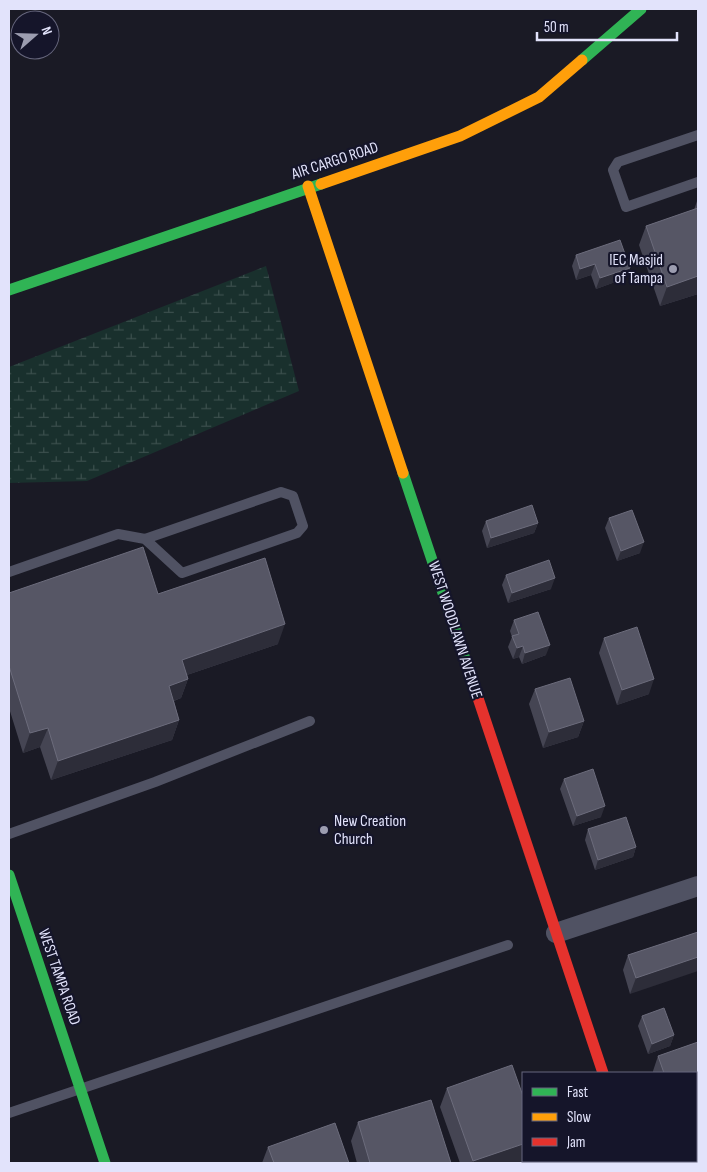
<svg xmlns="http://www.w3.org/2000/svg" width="707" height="1172" font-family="'Sofia Sans Condensed',sans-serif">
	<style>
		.wetland { fill: url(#wetland-marsh) }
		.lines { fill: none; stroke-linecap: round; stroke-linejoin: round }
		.lane { stroke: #505263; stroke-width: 10 }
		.street { stroke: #505263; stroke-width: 20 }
		.fast { stroke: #30b455; stroke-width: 11 }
		.slow { stroke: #ff9f0a; stroke-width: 11 }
		.jam { stroke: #e5322d; stroke-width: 11 }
		.wall { fill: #454553 }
		.shaded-wall { fill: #2d2d39 }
		.building { fill: #565665; stroke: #6c6c7c }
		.poi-dot { fill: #9c9db0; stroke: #15152a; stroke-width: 2 }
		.labels { text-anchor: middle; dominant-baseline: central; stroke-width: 4.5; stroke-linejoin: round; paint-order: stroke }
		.street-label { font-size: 16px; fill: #e2e3fb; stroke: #15152a }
		.poi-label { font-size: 16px; fill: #e2e3fb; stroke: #15152a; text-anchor: end }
	</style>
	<defs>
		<pattern id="wetland-marsh" width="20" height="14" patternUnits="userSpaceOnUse" patternTransform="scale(1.25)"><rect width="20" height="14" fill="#19302d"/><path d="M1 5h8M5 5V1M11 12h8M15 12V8" fill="none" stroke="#3a4e4c"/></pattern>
	</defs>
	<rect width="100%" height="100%" fill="#1a1a25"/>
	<!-- wetland -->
	<path class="wetland" d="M266 266 299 391 87 481 9 483V367Z"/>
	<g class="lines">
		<!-- lane -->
		<path class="lane" d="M698 135 618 162 613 170 626 207 698 182
			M9 572 118 534 145 539 281 492 293 496 303 526 297 533 182 573 145 539
			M9 834 155 782 310 721
			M9 1113 508 945"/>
		<!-- street -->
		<path class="street" d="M556 933 698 886
			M633 1161V1163"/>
		<!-- fast -->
		<path class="fast" d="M582 60 641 9
			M9 290 321 184
			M403 473 473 683
			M9 875 105 1163"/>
		<!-- slow -->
		<path class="slow" d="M321 184 460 136 539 97 582 60
			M308 186 403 473"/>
		<!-- jam -->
		<path class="jam" d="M473 683 603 1073"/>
	</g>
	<!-- wall -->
	<path class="wall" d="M698 198V294L660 306 639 245 646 226 694 210Z
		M576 255 630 268 626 278 596 289 591 275 576 280 572 266Z
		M609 518 640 553 617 561 605 528Z
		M486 521 538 523 534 533 487 548 482 531Z
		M506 575 551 589 508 603 502 585Z
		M9 593 158 594 278 644 187 675 188 679 181 698 174 701 179 720 172 740 51 780 40 747 23 753 9 708Z
		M514 620 546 655 522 664 519 657 513 659 508 647 512 637 510 631Z
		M604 638 649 694 617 705 599 653Z
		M535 689 584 721 578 737 543 748 529 704Z
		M564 779 601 817 573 826 560 789Z
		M588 829 636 847 633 857 595 870 585 840Z
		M698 932 630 994 623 970 628 955Z
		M642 1016 674 1035 670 1046 648 1054 638 1026Z
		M658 1056 696 1073H653V1071Z
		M447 1088 523 1161 516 1163H460L440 1107Z
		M358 1122 451 1163H357L351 1141Z
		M268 1147 349 1163H262Z"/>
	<!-- shaded-wall -->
	<path class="shaded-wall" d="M595 264 591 275 576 280 580 269Z
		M630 268 626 278 596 289 600 278Z
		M698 276V294L660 306 667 287Z
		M538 523 534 533 487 548 491 538Z
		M644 542 640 553 617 561 621 551Z
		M555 578 551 589 508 603 512 593Z
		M285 624 278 644 175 679 182 660Z
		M550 645 546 655 522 664 525 653Z
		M523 646 519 657 513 659 517 648Z
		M188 679 181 698 162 705 169 686Z
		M654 679 649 694 617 705 622 690Z
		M179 720 172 740 51 780 58 761Z
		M584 721 578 737 543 748 549 732Z
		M48 728 40 747 23 753 30 733Z
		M605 806 601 817 573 826 577 816Z
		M636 847 633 857 595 870 598 860Z
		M698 957V971L630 994 636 978Z
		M674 1035 670 1046 648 1054 652 1044Z
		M698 1119V1133L696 1134V1120Z
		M523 1144V1161L516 1163H472L473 1161Z"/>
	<!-- building -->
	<path class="building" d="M698 208V276L667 287 646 226Z
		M620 240 630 268 600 278 595 264 580 269 576 255Z
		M532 505 538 523 491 538 486 521Z
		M632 510 644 542 621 551 609 518Z
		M143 547 158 594 265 558 285 624 182 660 188 679 169 686 179 720 58 761 48 728 30 733 9 666V593Z
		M549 560 555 578 512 593 506 575Z
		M538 612 550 645 525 653 523 646 517 648 512 636 519 634 514 620Z
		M637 627 654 679 622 690 604 638Z
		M570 678 584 721 549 732 535 689Z
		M593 769 605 806 577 816 564 779Z
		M626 817 636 847 598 860 588 829Z
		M698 932V957L636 978 628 955Z
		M664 1008 674 1035 652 1044 642 1016Z
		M698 1042V1119L696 1120V1073H664L658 1056Z
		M512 1065 523 1096V1144L473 1161 447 1088Z
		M431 1100 451 1163H370L358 1122Z
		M335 1123 349 1163H274L268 1147Z
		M543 1161H559L560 1163H535Z"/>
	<!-- markers -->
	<g class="poi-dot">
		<circle cx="673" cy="269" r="5"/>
		<circle cx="324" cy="830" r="5"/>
	</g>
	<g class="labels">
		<!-- street labels -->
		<g class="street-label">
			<text transform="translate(335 161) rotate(-18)">AIR CARGO ROAD</text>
			<text transform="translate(455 630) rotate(72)">WEST WOODLAWN AVENUE</text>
			<text transform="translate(59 977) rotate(71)">WEST TAMPA ROAD</text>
		</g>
		<!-- poi labels -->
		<g class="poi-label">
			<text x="663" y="260">IEC Masjid<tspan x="663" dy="18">of Tampa</tspan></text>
			<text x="334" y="821" text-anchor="start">New Creation<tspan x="334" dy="18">Church</tspan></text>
		</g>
	</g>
	<!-- border -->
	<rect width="707" height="1172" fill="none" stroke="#e2e3fb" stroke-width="20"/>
	<!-- legend -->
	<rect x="522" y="1072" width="175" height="90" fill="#15152a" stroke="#67677e"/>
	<rect x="532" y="1088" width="25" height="8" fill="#30b455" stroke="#67677e"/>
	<text x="567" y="1097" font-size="15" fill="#e2e3fb">Fast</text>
	<rect x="532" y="1113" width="25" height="8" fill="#ff9f0a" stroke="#67677e"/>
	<text x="567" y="1122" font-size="15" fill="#e2e3fb">Slow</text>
	<rect x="532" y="1138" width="25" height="8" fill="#e5322d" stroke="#67677e"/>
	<text x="567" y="1147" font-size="15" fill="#e2e3fb">Jam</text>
	<!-- north arrow -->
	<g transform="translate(35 35) rotate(70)"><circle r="24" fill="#15152a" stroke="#67677e"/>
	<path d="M0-4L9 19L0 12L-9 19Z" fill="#9c9db0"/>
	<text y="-8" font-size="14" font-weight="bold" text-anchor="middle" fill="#e2e3fb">N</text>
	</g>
	<!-- scale -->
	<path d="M537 32v8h140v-8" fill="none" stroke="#e2e3fb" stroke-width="2.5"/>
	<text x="544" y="32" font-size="15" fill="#e2e3fb" stroke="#15152a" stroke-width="4" paint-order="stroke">50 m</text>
</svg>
